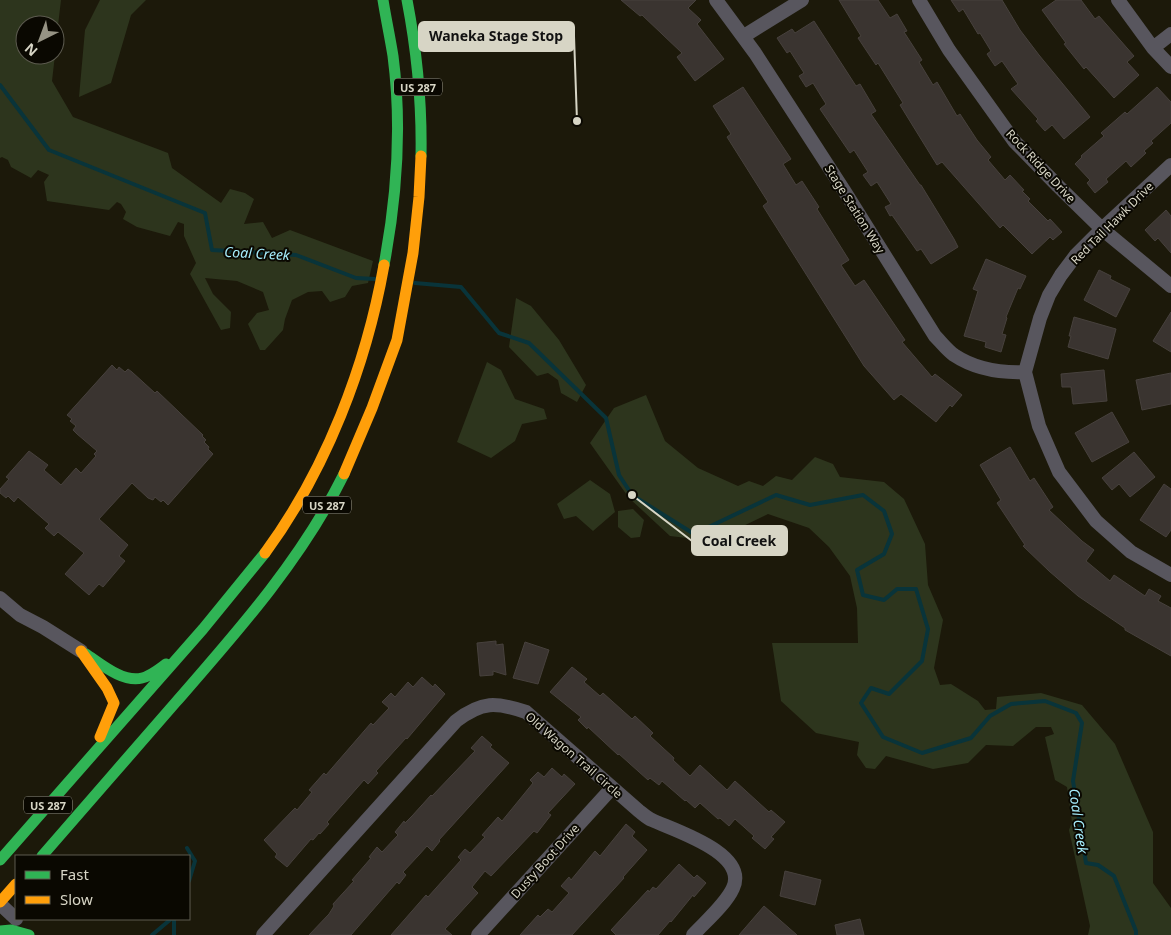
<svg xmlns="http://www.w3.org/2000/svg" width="1171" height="935" font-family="'Noto Sans',sans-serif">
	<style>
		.green { fill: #2d351d }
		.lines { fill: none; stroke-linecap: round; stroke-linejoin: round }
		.stream { stroke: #09343a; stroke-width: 4 }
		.building { fill: #3a3430; stroke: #47413d }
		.street { stroke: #58565e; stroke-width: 14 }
		.fast { stroke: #30b455; stroke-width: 11 }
		.slow { stroke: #ff9f0a; stroke-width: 11 }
		.labels { text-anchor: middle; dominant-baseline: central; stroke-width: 4; stroke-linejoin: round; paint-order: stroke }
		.shield { fill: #0a0801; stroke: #9a988a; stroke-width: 1 }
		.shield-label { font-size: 11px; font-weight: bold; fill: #d7d5c5 }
		.street-label { font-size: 12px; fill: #d7d5c5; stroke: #0a0801 }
		.water-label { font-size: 14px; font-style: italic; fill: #a5ecfb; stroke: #0a0801 }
		.leader { fill: none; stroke: #d7d5c5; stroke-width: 2 }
		.callout-dot { fill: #d7d5c5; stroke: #0a0801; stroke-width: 2 }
		.callout { fill: #d7d5c5; stroke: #d7d5c5; stroke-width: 2 }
		.callout-label { font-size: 14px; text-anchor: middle; font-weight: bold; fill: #111 }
	</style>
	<rect width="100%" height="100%" fill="#1c190a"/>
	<!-- green -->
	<path class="green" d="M0 0H61L55 51V25H25V55H55L52 81 73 117 168 153 172 168 221 203 230 189 245 193 254 199 244 224 263 222 272 238 290 230 373 261 368 283 352 286 345 297 330 302 322 291 308 292 292 300 285 319 283 330 265 350H260L248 324 257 313 269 310 263 292 237 281 205 278 213 294 231 312 230 328 221 330 190 274 196 263 184 236V224L178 222 170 236 137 227 123 219 126 212 121 204 117 202 109 210 47 201 44 182 49 175 38 170 31 178 11 167 8 160 2 157 0 158Z
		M100 0H146L131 15 111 83 79 97 85 30Z
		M516 298 531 306 559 340 586 385 577 402 561 393 558 380 548 373 537 376 509 347Z
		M487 362 501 370 515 399 544 409 547 419 522 424 515 441 491 458 457 442Z
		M646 395 665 441 698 468 738 486 749 481 763 486 776 476 792 480 815 457 833 464 840 477 884 482 904 499 925 544 928 585 943 620 934 668 940 685 951 684 978 701 985 710 996 709 997 697 1041 693 1082 705 1115 744 1153 832V883L1171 908V935H1088L1090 926 1069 830 1072 822 1067 787 1055 780 1045 737 1054 734 1051 727H1036L1013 746 986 745 968 763 933 769 886 756 875 769 866 768 857 755 859 742 816 733 781 701 772 643H858L857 608 850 576 829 547 809 528 768 514 712 541 670 536 629 498 590 443 614 408Z
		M590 480 610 494 615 512 593 531 576 516 564 519 557 504Z
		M633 509 644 520 640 537 631 538 618 527V511Z"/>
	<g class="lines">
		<!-- stream -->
		<path class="stream" d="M0 85 49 150 205 213 212 250 296 255 356 278 375 279
			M415 283 461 287 499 333 529 343 606 418 619 475 632 495 694 534 776 495 810 505 863 495 884 511 892 534 884 554 857 570 863 595 884 600 897 589H916L928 629 922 661 889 694 871 688 861 703 883 737 922 753 971 738 990 716 1011 704 1045 701 1076 713 1082 723 1073 781 1086 863 1098 865 1114 876 1136 931V935
			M187 848 195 861 189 881
			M152 935 171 919
			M174 935V919"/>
	</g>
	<!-- building -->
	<path class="building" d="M621 0H696L688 8 701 20 697 24 724 59 695 81 677 57 682 53 642 15 640 16Z
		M839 0H878L890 18 897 14 907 31 904 32 922 60 919 62 933 85 937 82 957 116 960 114 977 140 991 157 988 160 1005 180 1010 175 1024 190 1022 191 1030 199 1028 201 1048 221 1050 219 1062 232 1053 240 1050 237 1032 254 1003 225 1000 228 942 162 937 165 900 105 903 103 878 63 876 65 858 38 861 36Z
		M951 0H1002L1020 30 1039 55 1090 117 1064 139 1052 125 1045 131 1036 121 1038 119 1011 89 1018 84 1002 61 995 66 987 54 991 51 980 33 978 34 963 9 959 12Z
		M1056 0H1081L1095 19 1099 16 1134 56 1127 62 1139 75 1114 98 1086 67 1084 69 1064 44 1066 43 1042 10Z
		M814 21 856 86 860 84 876 111 871 114 920 185H921L954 239 958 247 931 264 921 249 917 251 892 215 890 216 885 207 891 204 877 182 871 186 863 175 868 172 854 150 850 153 820 109 826 104 813 83 806 87 799 76 804 73 790 51 787 53 777 38 792 29 795 33Z
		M743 87 791 159 783 164 796 185 802 181 819 207 817 209 849 260 841 265 855 286 864 280 905 340 902 342 932 377 935 374 962 395 952 407 950 405 936 422 901 394 894 400 864 366 763 206 768 202 727 137 731 134 713 106Z
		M1157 87 1171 102V123L1151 141 1153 143 1144 151 1146 153 1131 167 1126 161 1106 179 1108 182 1095 193 1087 183 1090 180 1075 164 1082 157 1081 156 1104 136 1101 133 1125 112 1127 114Z
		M1166 210 1171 216V253L1158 238 1155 241 1145 230Z
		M986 259 1026 276 1020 289 1018 288 1006 317 1007 318 1002 334 1006 335 1001 352 985 347 986 342 964 336 978 291 973 289Z
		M1099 270 1111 276 1110 279 1130 289 1116 317 1084 300Z
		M1171 312V352L1153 341Z
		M1074 317 1116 329 1108 359 1068 347 1071 336H1069Z
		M112 365 117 370 119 367 125 372 128 369 132 372 155 393 157 391 203 435 202 436 206 440 204 442 209 447 208 449 213 454 168 505 163 500 161 502 155 497 153 500 148 498 132 483 99 519 128 545 119 556 125 561 103 587 99 584 89 595 65 574 84 553 58 532 54 536 45 528 49 524 18 497 14 502 8 496 6 498 0 493V489L9 479 6 477 29 451 48 465 44 470 61 485 76 468 81 473 96 456 94 454 97 451 77 434 73 430 76 426 70 421 72 419 67 415Z
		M1104 370 1107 401 1073 404 1071 387H1062L1061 374Z
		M1171 373V404L1142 410 1136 380Z
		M1112 412 1129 442 1092 462 1075 433Z
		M1010 447 1030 481 1034 478 1053 507 1049 510 1082 541 1094 550 1086 561 1110 581 1114 575 1145 596 1149 589 1161 596 1158 601 1171 608V656L1125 630V628L1078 596 1049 571 1023 546 1025 545 997 503 1001 500 980 465Z
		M1134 452 1155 477 1130 497 1119 484 1112 490 1102 478Z
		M1164 484 1171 489V530L1166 537 1140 520Z
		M496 641V645L503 644 506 675 493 671V675L480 676 477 643Z
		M525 642 549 650 538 684 513 678Z
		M572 667 587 679 584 682 600 696 603 693 632 719 635 716 653 733 650 736 674 758 673 760 690 776 700 765 727 790 735 781 769 812 771 810 785 822 771 837 774 839 765 849 752 838 754 836 735 819 729 826 720 818 718 819 700 803 695 808 686 800 685 801 662 781 659 785 650 778 648 780 619 754 618 755 588 727 587 729 578 720 581 717 550 692Z
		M422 677 433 687 435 684 445 694 407 739 406 738 376 771 378 773 368 784 364 780 327 822 329 824 320 834 319 833 313 840 311 839 287 867 275 857 277 854 264 840 295 808 297 810 312 792 309 790 324 773 326 775 371 723 373 725 389 708 382 702 391 693 395 697 408 682 413 687Z
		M482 736 492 745 490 747 509 763 439 840 440 841 432 851 427 846 418 856 403 872 406 875 399 884 397 882 351 935H309L329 914 334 906 333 904 354 881 352 880 371 858 369 857 377 847 382 852 398 835 395 832 404 821 405 823 412 816 431 795 432 796 475 751 471 748Z
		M552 768 562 777 564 774 575 784 548 813 551 815 537 833 534 831 491 876 485 871 472 887 478 893 445 929 452 935H391L426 895 428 897 461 860 458 857 465 849 470 853 485 837 482 835 498 817 502 821 533 783 530 780 538 772 544 777Z
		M626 824 635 832 632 836 647 850 623 877 624 878 572 935H520L538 915 540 917 548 909 552 912 569 893 561 886 569 877 571 880 595 851 600 856Z
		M679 864 694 878 697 875 706 883 694 897 693 895 671 922 670 921 658 935H616L611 930 648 890 649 892 653 887 656 889Z
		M785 871 821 880 815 905 780 896Z
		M764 906 781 921 797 935H739Z
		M860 919 864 935H837L835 925Z"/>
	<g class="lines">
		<!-- street -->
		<path class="street" d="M716 0 755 53 845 192 935 336C941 342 947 350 954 355 975 369 1001 373 1025 372
			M919 0 949 50 1014 141 1058 186 1102 229 1171 286
			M1118 0 1153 48 1171 67
			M744 36 802 0
			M1153 48 1171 34
			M1171 165 1102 229 1076 255 1061 275 1049 295 1040 318 1025 372 1039 426 1059 472 1096 521 1131 552 1171 575
			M0 598 20 615 43 627 81 651
			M0 904 16 919
			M263 935 456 721C482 701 496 702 526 712L639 811C643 814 647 818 652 820 673 830 749 853 733 888 726 904 705 922 693 935
			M478 935 612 788"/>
		<!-- fast -->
		<path class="fast" d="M383 0C386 19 390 37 393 56 402 125 397 196 384 265
			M407 0C417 52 422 103 421 156
			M86 654C101 664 123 683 142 678 151 676 159 669 166 664
			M42 856C87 805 131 753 176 702 238 631 302 559 344 474
			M0 860 203 629 265 553
			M0 931 11 930 29 935"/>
		<!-- slow -->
		<path class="slow" d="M344 474 372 408 397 340 413 253 419 197 421 156
			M265 553C326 470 366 366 384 265
			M81 651 107 688 114 703 100 737
			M0 902 16 884"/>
	</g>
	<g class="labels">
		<!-- shield labels -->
		<g class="shield">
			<rect x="394" y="78.5" width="48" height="17" rx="4"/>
			<rect x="303" y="496.5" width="48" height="17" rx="4"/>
			<rect x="24" y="796.5" width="48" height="17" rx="4"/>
		</g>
		<g class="shield-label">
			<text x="418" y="87">US 287</text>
			<text x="327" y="505">US 287</text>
			<text x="48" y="805">US 287</text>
		</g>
		<!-- street labels -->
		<g class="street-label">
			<text transform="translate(1041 166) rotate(47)">Rock Ridge Drive</text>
			<text transform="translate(855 209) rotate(58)">Stage Station Way</text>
			<text transform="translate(1112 223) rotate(-45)">Red Tail Hawk Drive</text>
			<text transform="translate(574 755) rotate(41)">Old Wagon Trail Circle</text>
			<text transform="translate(545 861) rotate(-48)">Dusty Boot Drive</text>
		</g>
		<!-- water labels -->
		<g class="water-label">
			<text transform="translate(257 253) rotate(3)">Coal Creek</text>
			<text transform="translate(1079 821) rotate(82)">Coal Creek</text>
		</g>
	</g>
	<!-- callouts -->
	<path class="leader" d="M577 121L574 36M632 495L692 541"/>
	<g class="callout-dot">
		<circle cx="577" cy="121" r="5"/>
		<circle cx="632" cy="495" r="5"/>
	</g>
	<g class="callout">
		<rect x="419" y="22" width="155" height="29" rx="5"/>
		<rect x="692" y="526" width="95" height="29" rx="5"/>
	</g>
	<g class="callout-label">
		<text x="496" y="41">Waneka Stage Stop</text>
		<text x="739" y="546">Coal Creek</text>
	</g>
	<!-- legend -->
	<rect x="15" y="855" width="175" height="65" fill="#0a0801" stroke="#5c5a4f"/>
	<rect x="25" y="871" width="25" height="8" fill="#30b455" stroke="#5c5a4f"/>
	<text x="60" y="880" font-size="15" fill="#d7d5c5">Fast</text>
	<rect x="25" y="896" width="25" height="8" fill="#ff9f0a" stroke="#5c5a4f"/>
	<text x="60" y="905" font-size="15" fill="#d7d5c5">Slow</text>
	<!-- north arrow -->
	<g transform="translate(40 40) rotate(222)"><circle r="24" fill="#0a0801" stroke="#5c5a4f"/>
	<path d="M0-4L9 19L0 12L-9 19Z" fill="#969384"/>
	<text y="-8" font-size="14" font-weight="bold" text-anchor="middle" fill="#d7d5c5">N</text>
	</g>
</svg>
